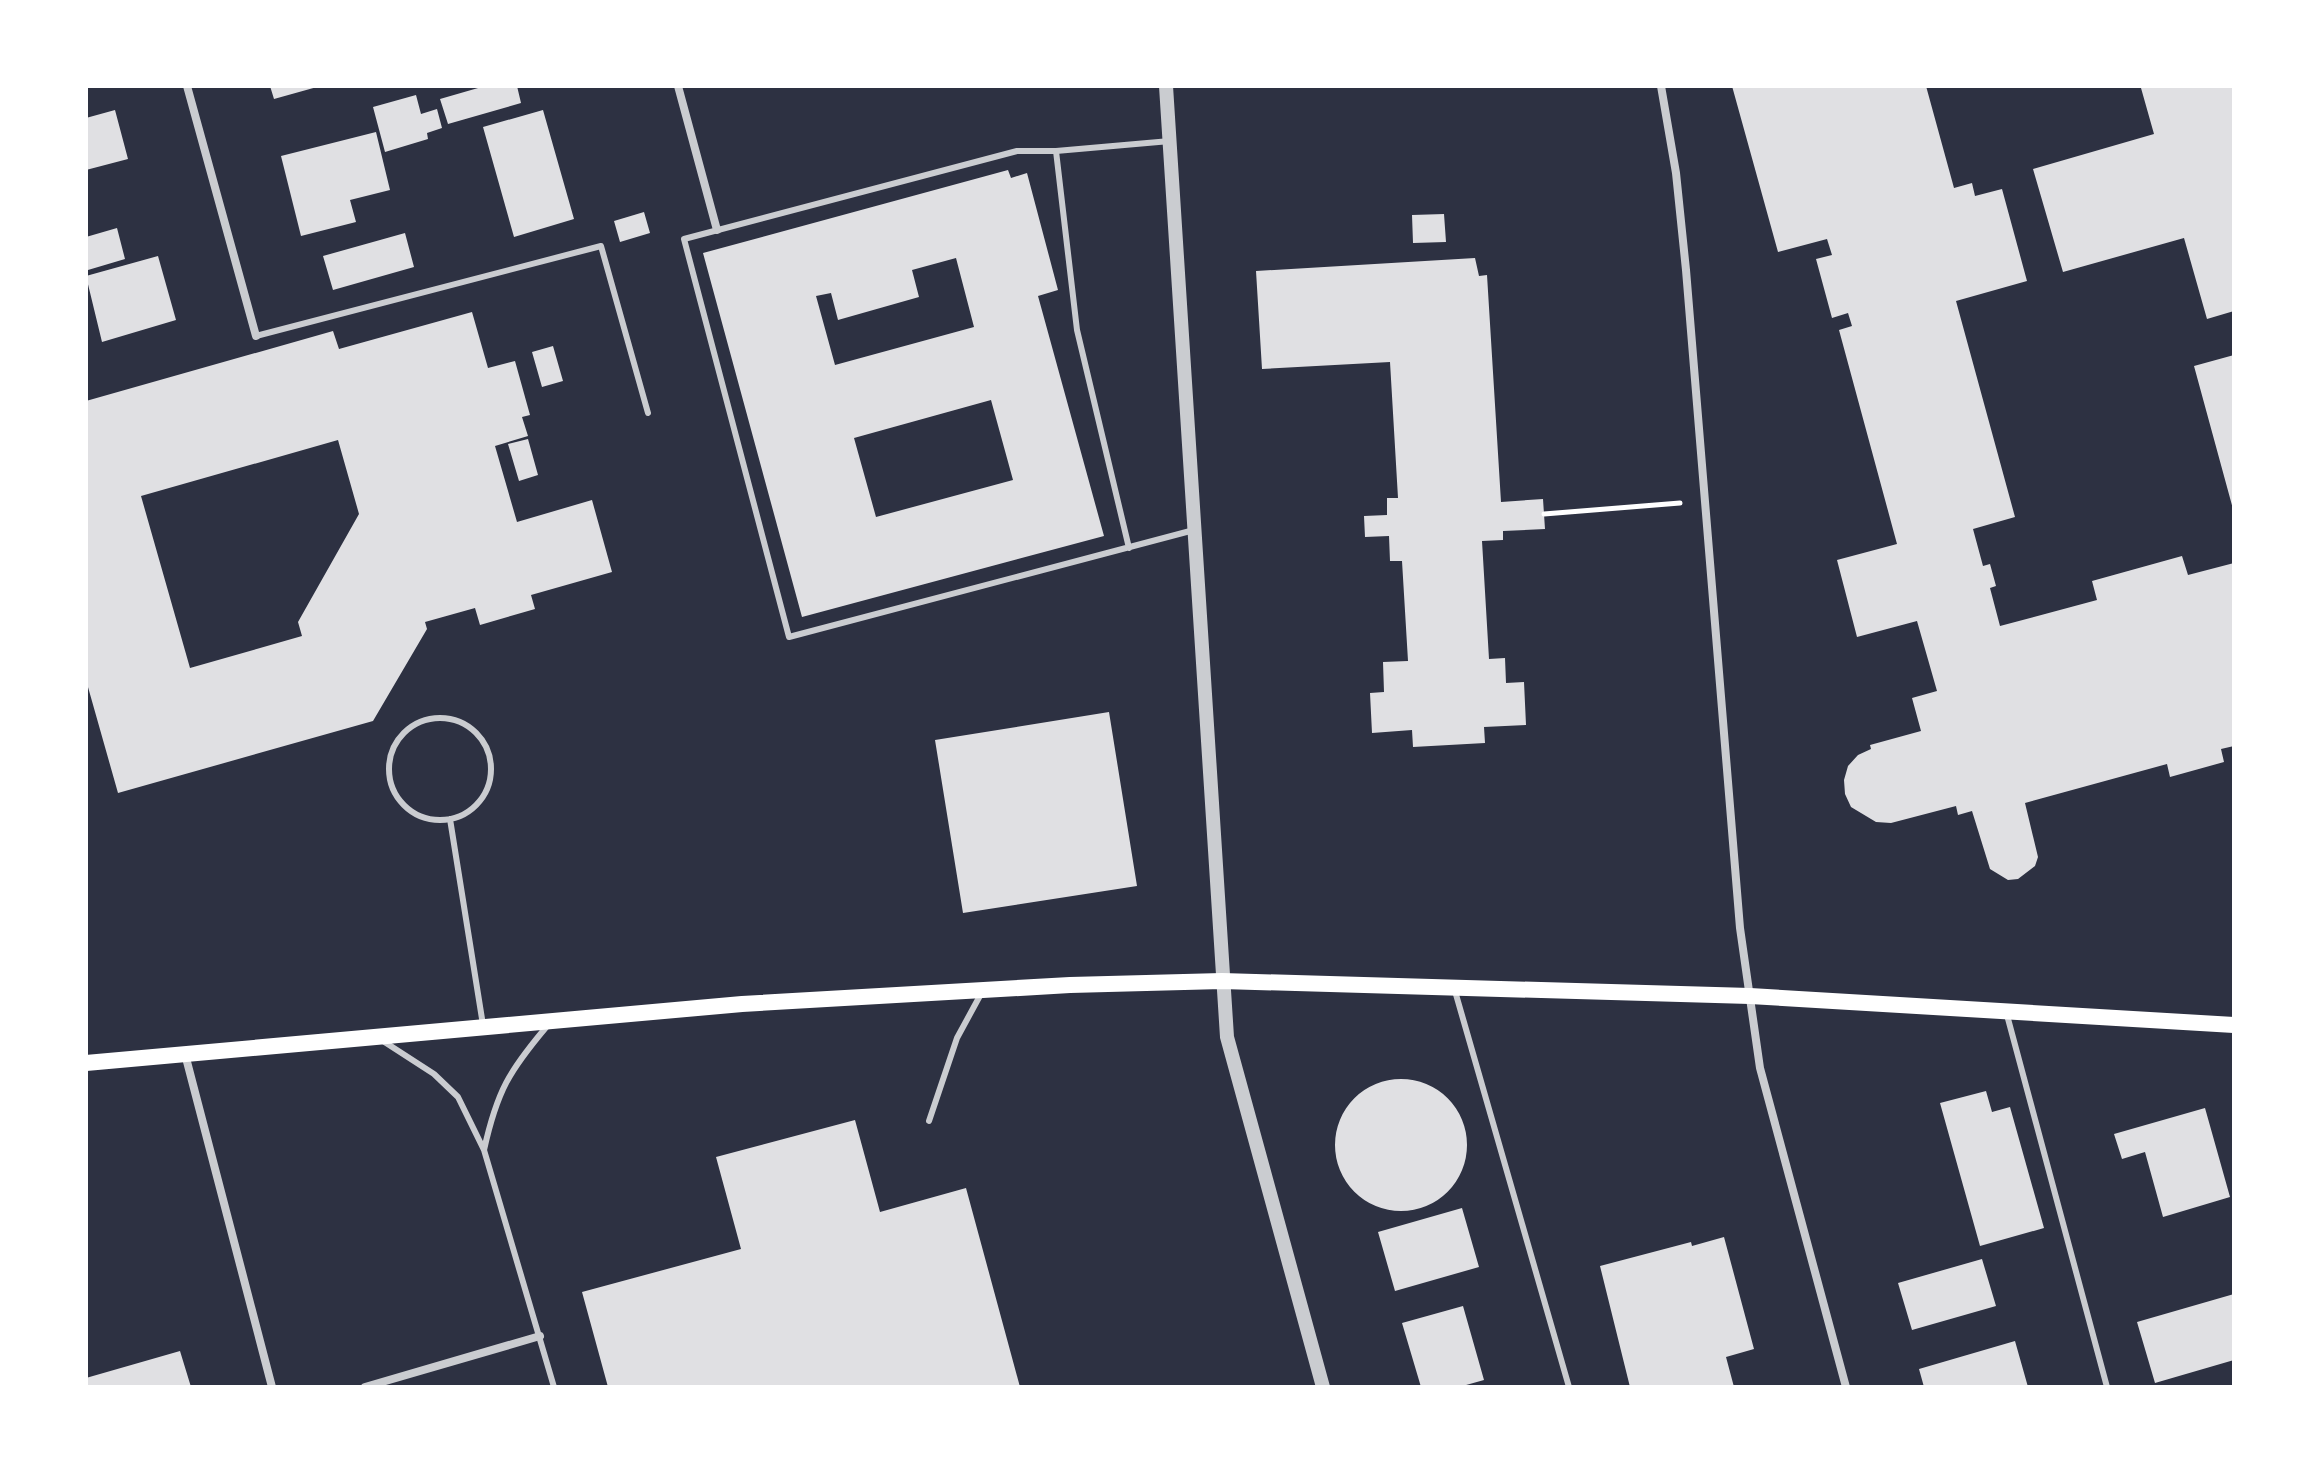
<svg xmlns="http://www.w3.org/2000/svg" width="2320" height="1473" font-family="Quicksand,sans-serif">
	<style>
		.building { fill: #e0e0e3; fill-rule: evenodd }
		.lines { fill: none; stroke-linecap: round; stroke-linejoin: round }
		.path { stroke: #fff; stroke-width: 5 }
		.service { stroke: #caccd0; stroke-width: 6 }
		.minor { stroke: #caccd0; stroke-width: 8 }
		.tertiary { stroke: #caccd0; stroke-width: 14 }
		.secondary { stroke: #fff; stroke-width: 16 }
	</style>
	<rect width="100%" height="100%" fill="#2d3142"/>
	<!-- building -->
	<path class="building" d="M270 86H317V87L274 99Z
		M485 86H517L521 103 448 124 440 99Z
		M1732 86H1926L1954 188 1972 183 1975 196 2002 189 2027 281 1956 301 2015 517 1973 529 1983 566 1990 564 1996 586 1990 588 2000 626 2097 600 2092 581 2182 556 2188 575 2234 563V746L2221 749 2224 762 2170 777 2167 764 2025 803 2038 857 2035 866 2018 879 2008 880 1990 869 1972 811 1958 815 1956 806 1891 823 1876 822 1851 807 1845 794 1844 780 1848 766 1858 755 1871 749 1870 745 1921 731 1912 698 1937 691 1917 621 1857 637 1837 560 1897 544 1839 330 1852 326 1848 313 1832 318 1816 259 1832 255 1827 239 1778 252Z
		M2148 86H2234V311L2207 319 2184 238 2063 272 2033 169 2154 134 2141 88Z
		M416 95 421 114 437 109 442 128 427 133 428 139 385 152 373 107Z
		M115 110 128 159 86 170V118Z
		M543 110 574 219 514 237 483 127Z
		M376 132 390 190 350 200 356 222 301 236 281 156Z
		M1008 170 1011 178 1027 173 1058 290 1038 296 1104 536 802 617 703 253ZM956 258 974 327 835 365 816 296 831 293 838 320 919 297 912 270ZM991 400 1013 480 876 517 854 438Z
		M644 212 650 233 620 242 614 221Z
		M1444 214 1446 242 1413 243 1412 215Z
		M117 228 125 259 88 270 86 237Z
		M405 233 414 267 333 290 323 256Z
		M158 256 176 320 102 342 86 276Z
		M1475 258 1479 276 1487 275 1501 502 1543 499 1545 529 1503 531V540L1482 541 1489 659 1505 658 1506 683 1524 682 1526 725 1484 727 1485 743 1413 747 1412 730 1372 733 1370 693 1384 692 1383 662 1408 661 1402 561H1390L1389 536 1365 537 1364 516 1387 515V498H1398L1390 362 1262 369 1256 271Z
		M472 312 488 368 515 361 530 415 522 417 528 436 495 446 517 522 592 500 612 572 531 595 535 609 480 625 475 608 425 622 427 629 373 721 118 793 86 680V401L333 331 339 349ZM338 440 359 514 298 622 302 636 190 668 141 496Z
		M553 346 563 381 542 387 532 352Z
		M2234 355V509H2233L2194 366Z
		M528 439 538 475 519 481 508 444Z
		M1109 712 1137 886 963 913 935 740Z
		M1335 1145a66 66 0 1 1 132 0a66 66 0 1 1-132 0Z
		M1986 1091 1992 1112 2010 1107 2044 1228 1980 1246 1940 1103Z
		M2205 1108 2230 1197 2163 1217 2145 1152 2122 1159 2114 1134Z
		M855 1120 880 1212 966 1188 1020 1387H608L582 1292 741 1249 716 1157Z
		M1462 1208 1479 1267 1395 1291 1378 1232Z
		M1724 1237 1754 1349 1726 1357 1734 1387H1630L1600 1266 1691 1242 1692 1246Z
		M1982 1259 1996 1306 1912 1330 1898 1283Z
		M2234 1294V1360L2155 1383 2137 1322Z
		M1463 1306 1484 1380 1459 1387H1421L1402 1323Z
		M2015 1341 2028 1387H1924L1919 1369Z
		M180 1351 191 1387H86V1378Z"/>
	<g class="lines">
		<!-- path -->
		<path class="path" d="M1544 514 1680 503"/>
		<!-- service -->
		<path class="service" d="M1170 141 1056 151H1017L684 239 789 637 1194 530
			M1056 151 1077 330 1129 548
			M256 336 601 246 648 413
			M389 769a51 51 0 1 1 102 0a51 51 0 1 1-102 0Z
			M450 819 483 1025
			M1455 991 1569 1387
			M2007 1015 2107 1387
			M383 1041 434 1074 458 1097 484 1150 554 1387
			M929 1121 957 1038 982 992
			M484 1150C497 1091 509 1071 548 1025"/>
		<!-- minor -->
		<path class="minor" d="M187 86 256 336
			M678 86 717 230
			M1661 86 1676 173 1686 270 1740 928 1760 1068 1846 1387
			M185 1054 272 1387
			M365 1387 540 1336"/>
		<!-- tertiary -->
		<path class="tertiary" d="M1166 86 1227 1037 1323 1387"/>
		<!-- secondary -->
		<path class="secondary" d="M86 1063 742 1004 1070 985 1222 981 1750 996 2234 1025"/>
	</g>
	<!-- border -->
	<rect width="2320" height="1473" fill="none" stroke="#ffffff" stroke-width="176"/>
</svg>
